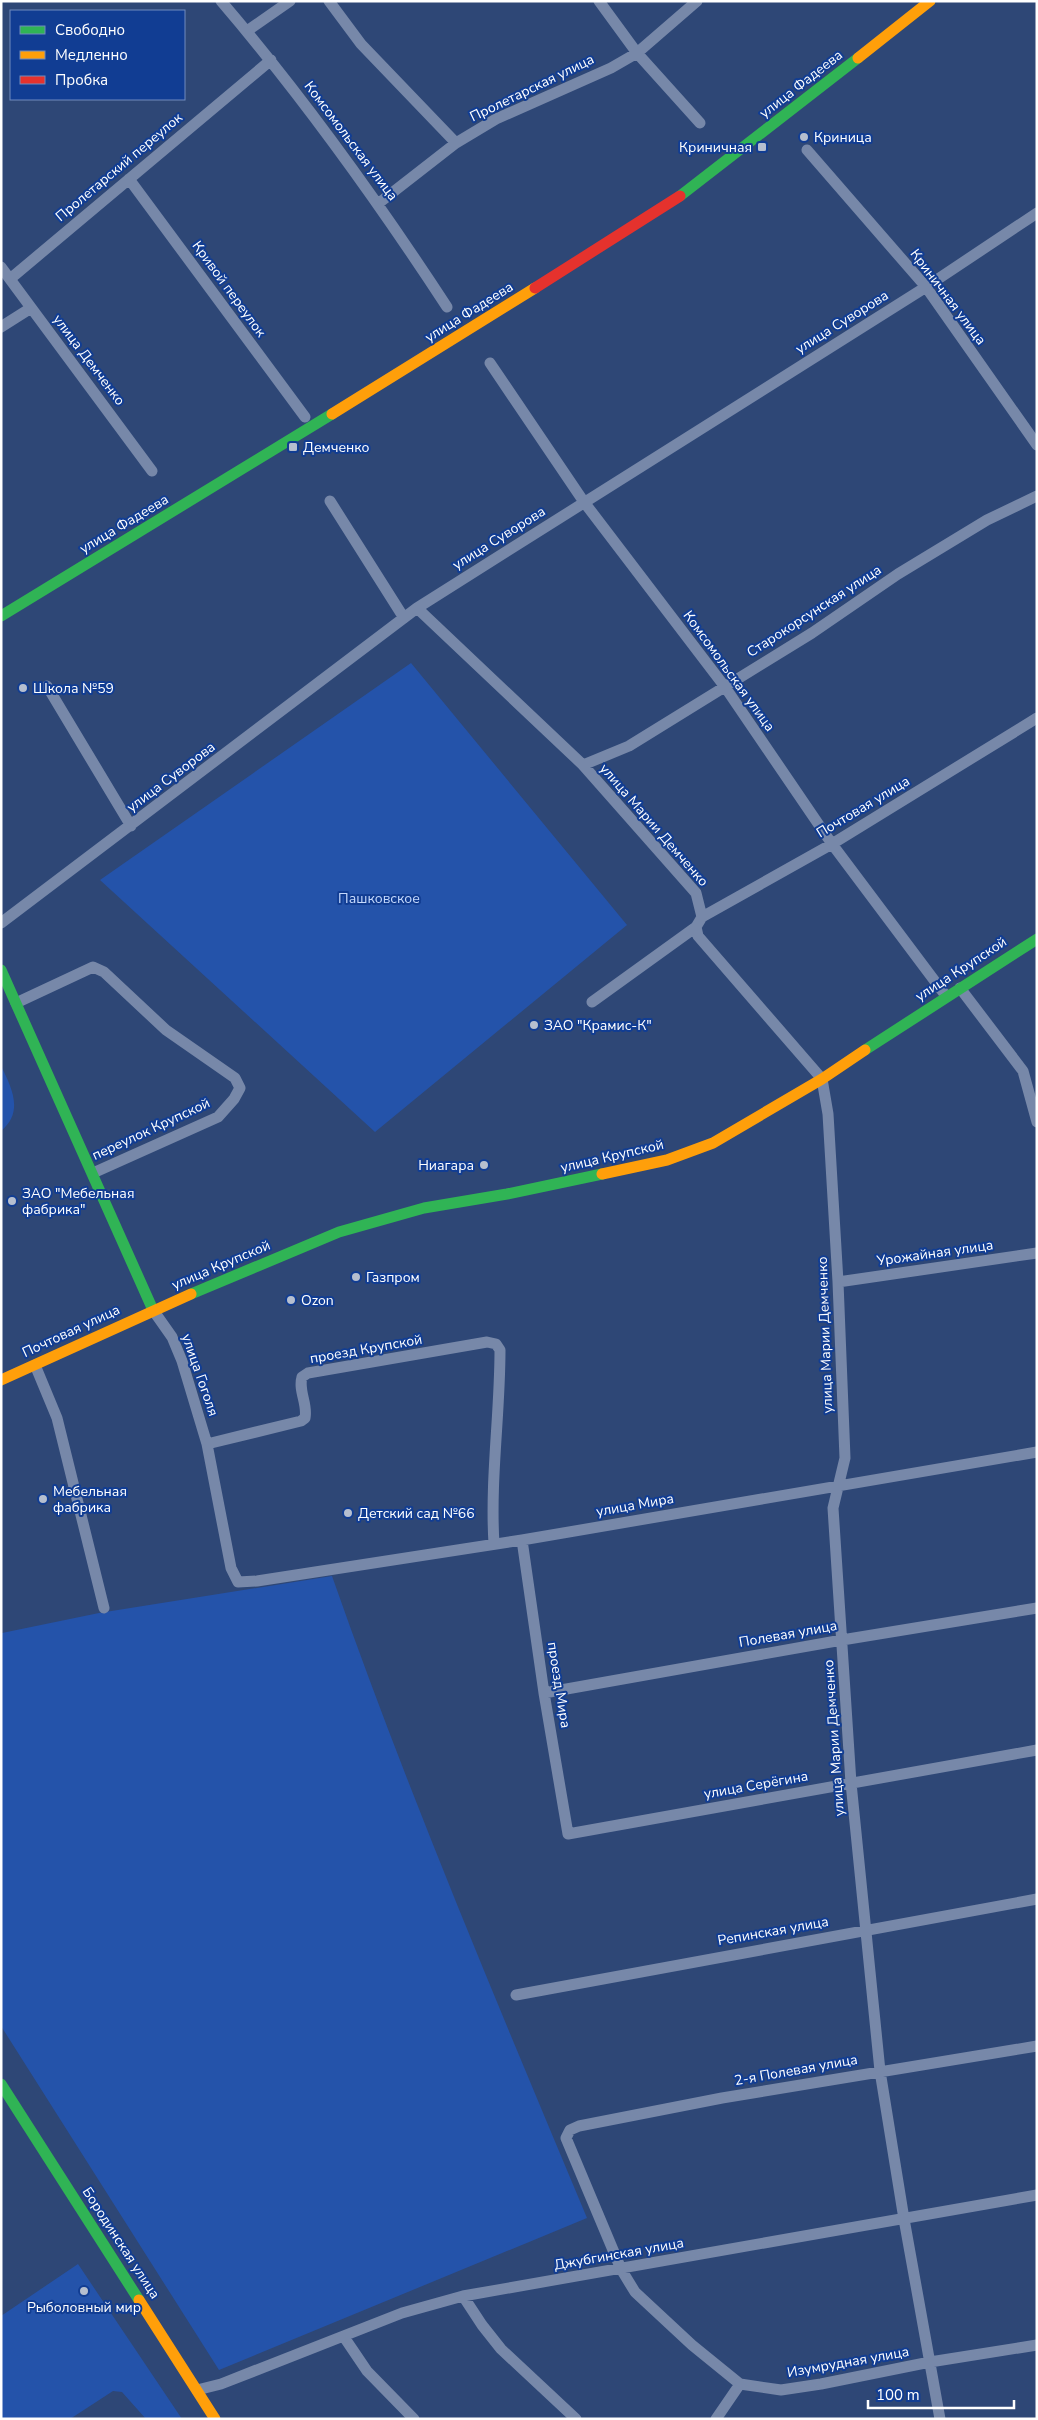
<svg xmlns="http://www.w3.org/2000/svg" width="1038" height="2420" font-family="'Nunito Sans',sans-serif">
	<style>
		.green { fill: #2453aa }
		.lines { fill: none; stroke-linecap: round; stroke-linejoin: round }
		.street { stroke: #7788a9; stroke-width: 11 }
		.fast { stroke: #30b455; stroke-width: 11 }
		.slow { stroke: #ff9f0a; stroke-width: 11 }
		.jam { stroke: #e5322d; stroke-width: 11 }
		.poi-dot { fill: #b6bfcf; stroke: #113d93; stroke-width: 2 }
		.labels { text-anchor: middle; dominant-baseline: central; stroke-width: 4; stroke-linejoin: round; paint-order: stroke }
		.street-label { font-size: 14px; fill: #fff; stroke: #113d93 }
		.poi-label { font-size: 14px; fill: #fff; stroke: #113d93; text-anchor: start }
		.park-label { font-size: 14px; fill: #c6dafd; stroke: #113d93 }
	</style>
	<rect width="100%" height="100%" fill="#2e4776"/>
	<!-- green -->
	<path class="green" d="M411 663 627 925 375 1132 100 880Z
		M1 1066C12 1088 24 1112 1 1131Z
		M332 1576C408 1793 498 2005 587 2218L219 2370 1 2026V1631L2 1633 99 1613Z
		M78 2264 182 2419H146L122 2392 113 2391 70 2419H1V2316Z"/>
	<g class="lines">
		<!-- street -->
		<path class="street" d="M221 1C304 98 377 200 447 307
			M329 1 361 44 456 143
			M599 1 637 53 700 123
			M247 31 290 1
			M807 150 926 287 1037 445
			M129 179 305 417
			M379 203 456 143 496 119 611 68 637 53 697 1
			M1 267 152 471
			M10 279 271 60
			M1 327 31 308
			M490 363 584 502 725 687 832 844 946 996
			M330 501 404 618
			M417 608 583 765 696 893 702 917 696 927 698 936 822 1079 828 1114 838 1282 845 1458 833 1508 851 1783 880 2071 904 2219 940 2419
			M47 686 131 826
			M583 765 629 746 812 633 898 574 987 520 1037 496
			M702 917 832 844 1037 718
			M1 923 417 608 926 287 1037 213
			M960 988 1023 1071 1037 1122
			M592 1002 696 927
			M16 1003 93 967 104 972 166 1030 235 1078 240 1088 234 1099 218 1117 93 1173
			M838 1282 1037 1253
			M153 1310 172 1337 182 1361 207 1444 231 1568 238 1582 257 1581 522 1540 1037 1452
			M35 1365 57 1418 104 1608
			M207 1444 301 1421 305 1418C308 1404 298 1391 302 1377L308 1373 487 1342 496 1344 500 1350C500 1415 490 1479 494 1544
			M522 1540 544 1693 568 1834 1037 1750
			M544 1693 842 1640 1037 1608
			M516 1995 1037 1899
			M1037 2046 722 2098 579 2126 570 2130 566 2138 621 2269 635 2292 692 2345 740 2384 781 2390 821 2384 930 2362 1037 2345
			M463 2296 482 2325 501 2349 576 2419
			M344 2337 367 2371 414 2419
			M197 2390 221 2384 402 2313 463 2296 1037 2195
			M716 2419 740 2384"/>
		<!-- fast -->
		<path class="fast" d="M680 196 858 58
			M1 616 332 414
			M1 970 153 1310
			M865 1050 1037 939
			M191 1294 339 1232 424 1208 507 1194 602 1174
			M1 2084 139 2300"/>
		<!-- slow -->
		<path class="slow" d="M858 58 930 1
			M332 414 535 288
			M602 1174 667 1160 713 1143 822 1079 865 1050
			M1 1380 191 1294
			M139 2300 215 2419"/>
		<!-- jam -->
		<path class="jam" d="M535 288 680 196"/>
	</g>
	<!-- markers -->
	<g class="poi-dot">
		<circle cx="804" cy="137" r="5"/>
		<rect x="757" y="142" width="10" height="10" rx="2.5"/>
		<rect x="288" y="442" width="10" height="10" rx="2.5"/>
		<circle cx="23" cy="688" r="5"/>
		<circle cx="534" cy="1025" r="5"/>
		<circle cx="484" cy="1165" r="5"/>
		<circle cx="12" cy="1201" r="5"/>
		<circle cx="356" cy="1277" r="5"/>
		<circle cx="291" cy="1300" r="5"/>
		<circle cx="43" cy="1499" r="5"/>
		<circle cx="348" cy="1513" r="5"/>
		<circle cx="84" cy="2291" r="5"/>
	</g>
	<g class="labels">
		<!-- street labels -->
		<g class="street-label">
			<text transform="translate(801 84) rotate(-38)">улица Фадеева</text>
			<text transform="translate(532 88) rotate(-26)">Пролетарская улица</text>
			<text transform="translate(351 141) rotate(53)">Комсомольская улица</text>
			<text transform="translate(119 167) rotate(-40)">Пролетарский переулок</text>
			<text transform="translate(229 289) rotate(54)">Кривой переулок</text>
			<text transform="translate(948 297) rotate(53)">Криничная улица</text>
			<text transform="translate(469 312) rotate(-32)">улица Фадеева</text>
			<text transform="translate(842 322) rotate(-32)">улица Суворова</text>
			<text transform="translate(89 360) rotate(53)">улица Демченко</text>
			<text transform="translate(124 524) rotate(-31)">улица Фадеева</text>
			<text transform="translate(499 538) rotate(-32)">улица Суворова</text>
			<text transform="translate(814 611) rotate(-33)">Старокорсунская улица</text>
			<text transform="translate(729 671) rotate(54)">Комсомольская улица</text>
			<text transform="translate(171 777) rotate(-37)">улица Суворова</text>
			<text transform="translate(863 807) rotate(-31)">Почтовая улица</text>
			<text transform="translate(654 825) rotate(49)">улица Марии Демченко</text>
			<text transform="translate(961 969) rotate(-33)">улица Крупской</text>
			<text transform="translate(151 1129) rotate(-25)">переулок Крупской</text>
			<text transform="translate(612 1156) rotate(-13)">улица Крупской</text>
			<text transform="translate(935 1253) rotate(-8)">Урожайная улица</text>
			<text transform="translate(221 1265) rotate(-23)">улица Крупской</text>
			<text transform="translate(71 1331) rotate(-25)">Почтовая улица</text>
			<text transform="translate(825 1335) rotate(-92)">улица Марии Демченко</text>
			<text transform="translate(366 1349) rotate(-10)">проезд Крупской</text>
			<text transform="translate(200 1375) rotate(71)">улица Гоголя</text>
			<text transform="translate(635 1505) rotate(-10)">улица Мира</text>
			<text transform="translate(788 1634) rotate(-10)">Полевая улица</text>
			<text transform="translate(559 1685) rotate(81)">проезд Мира</text>
			<text transform="translate(834 1738) rotate(-94)">улица Марии Демченко</text>
			<text transform="translate(756 1785) rotate(-10)">улица Серёгина</text>
			<text transform="translate(773 1931) rotate(-10)">Репинская улица</text>
			<text transform="translate(796 2070) rotate(-10)">2-я Полевая улица</text>
			<text transform="translate(121 2243) rotate(57)">Бородинская улица</text>
			<text transform="translate(619 2254) rotate(-10)">Джубгинская улица</text>
			<text transform="translate(848 2362) rotate(-10)">Изумрудная улица</text>
		</g>
		<!-- poi labels -->
		<g class="poi-label">
			<text x="814" y="137">Криница</text>
			<text x="752" y="147" text-anchor="end">Криничная</text>
			<text x="303" y="447">Демченко</text>
			<text x="33" y="688">Школа №59</text>
			<text x="544" y="1025">ЗАО "Крамис-К"</text>
			<text x="474" y="1165" text-anchor="end">Ниагара</text>
			<text x="22" y="1193">ЗАО "Мебельная<tspan x="22" dy="16">фабрика"</tspan></text>
			<text x="366" y="1277">Газпром</text>
			<text x="301" y="1300">Ozon</text>
			<text x="53" y="1491">Мебельная<tspan x="53" dy="16">фабрика</tspan></text>
			<text x="358" y="1513">Детский сад №66</text>
			<text x="84" y="2307" text-anchor="middle">Рыболовный мир</text>
		</g>
		<!-- park labels -->
		<g class="park-label">
			<text x="379" y="898">Пашковское</text>
		</g>
	</g>
	<!-- border -->
	<rect width="1038" height="2420" fill="none" stroke="#ffffff" stroke-width="5"/>
	<!-- legend -->
	<rect x="10" y="10" width="175" height="90" fill="#113d93" stroke="#708bbe"/>
	<rect x="20" y="26" width="25" height="8" fill="#30b455" stroke="#708bbe"/>
	<text x="55" y="35" font-size="15" fill="#ffffff">Свободно</text>
	<rect x="20" y="51" width="25" height="8" fill="#ff9f0a" stroke="#708bbe"/>
	<text x="55" y="60" font-size="15" fill="#ffffff">Медленно</text>
	<rect x="20" y="76" width="25" height="8" fill="#e5322d" stroke="#708bbe"/>
	<text x="55" y="85" font-size="15" fill="#ffffff">Пробка</text>
	<!-- scale -->
	<path d="M868 2400v8h146v-8" fill="none" stroke="#ffffff" stroke-width="2.5"/>
	<text x="876" y="2400" font-size="15" fill="#ffffff" stroke="#113d93" stroke-width="4" paint-order="stroke">100 m</text>
</svg>
